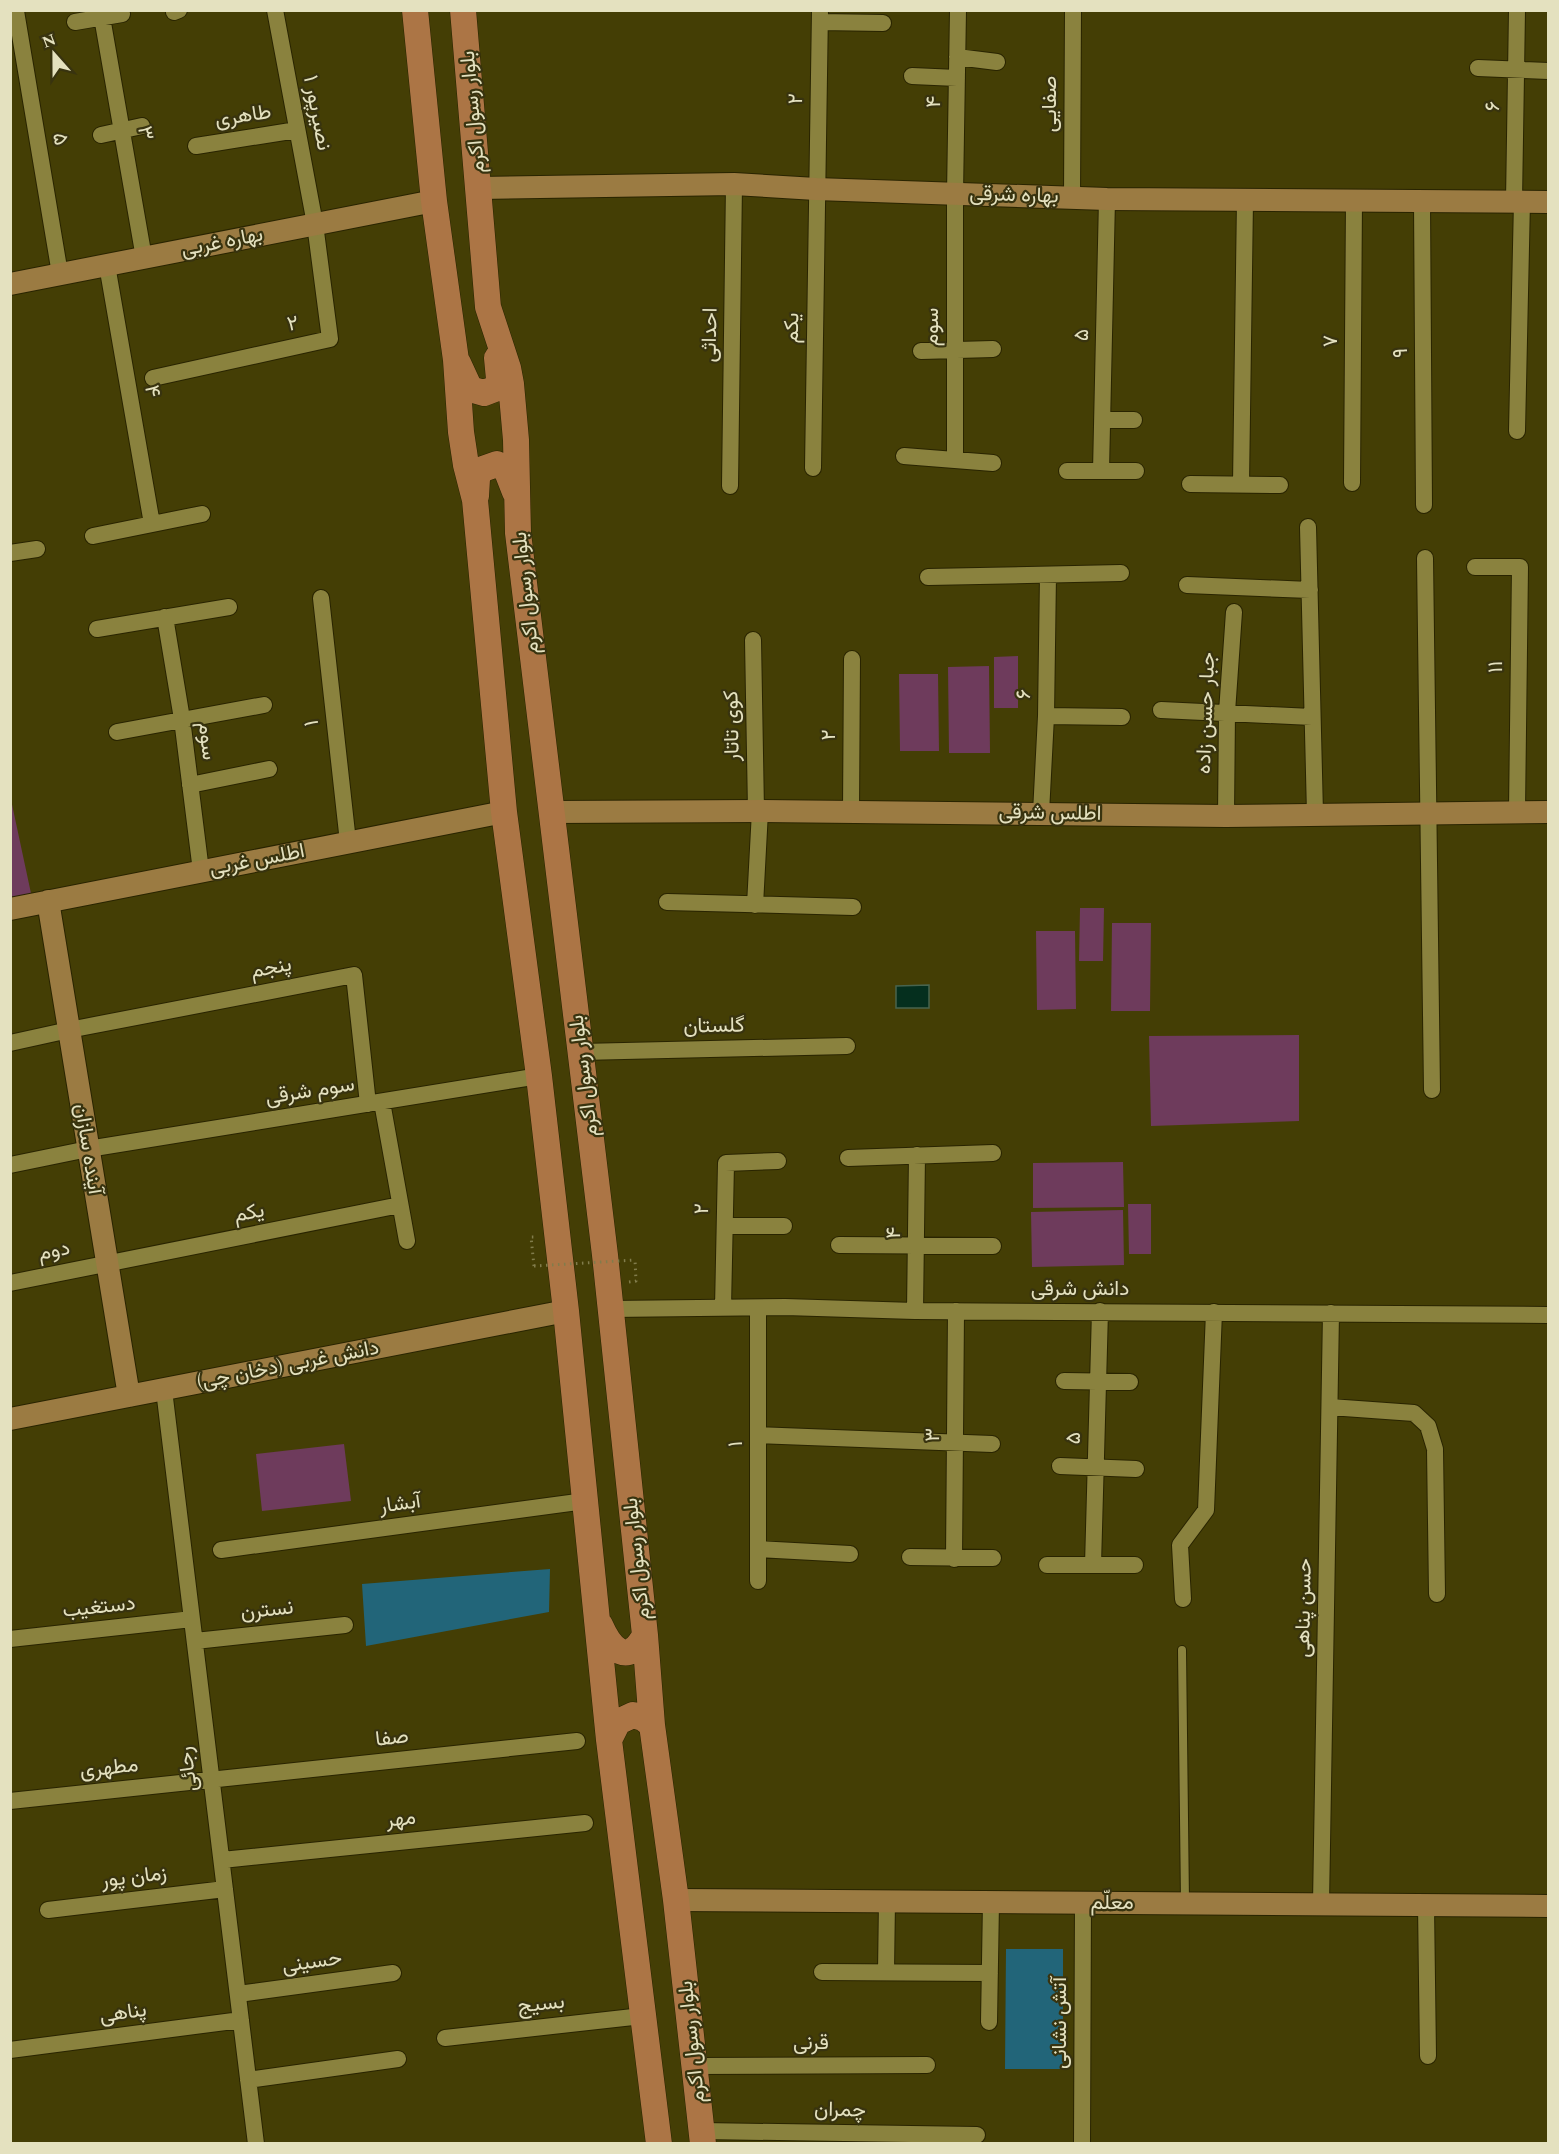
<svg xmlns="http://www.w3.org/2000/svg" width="1559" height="2154" font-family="Spectral,Vazirmatn,serif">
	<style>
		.green { fill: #6e3b5c }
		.water { fill: #052f1e; stroke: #48644e; stroke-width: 1.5 }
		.building { fill: #226579 }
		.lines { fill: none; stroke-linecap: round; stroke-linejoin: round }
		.lane-casing { stroke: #292400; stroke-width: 10 }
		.street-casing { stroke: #292400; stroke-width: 18 }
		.secondary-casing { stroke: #292400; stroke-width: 24 }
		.primary-casing { stroke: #292400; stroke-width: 27 }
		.path { stroke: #817c4b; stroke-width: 3; stroke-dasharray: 1.5 4.5; stroke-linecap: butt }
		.lane { stroke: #8a823e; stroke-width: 8 }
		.street { stroke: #8a823e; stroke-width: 16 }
		.secondary { stroke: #9b7b42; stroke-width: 22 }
		.primary { stroke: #ac7545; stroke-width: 26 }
		.path-bridge { stroke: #817c4b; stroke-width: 3; stroke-dasharray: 1.5 4.5; stroke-linecap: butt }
		.labels { text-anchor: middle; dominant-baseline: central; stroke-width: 4.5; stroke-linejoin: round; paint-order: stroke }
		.street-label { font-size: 21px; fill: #e4e1bf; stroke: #38330f }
	</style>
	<rect width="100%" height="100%" fill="#443e05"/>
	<!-- green -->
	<path class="green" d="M1018 656V708H994V657Z
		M989 666 990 753H949L948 667Z
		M899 674H938L939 751H900Z
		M10 795 32 898 10 902Z
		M1080 908H1104L1103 961H1079Z
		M1112 923H1151L1150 1011H1111Z
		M1036 931H1075L1076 1009 1037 1010Z
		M1299 1035V1121L1151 1126 1149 1036Z
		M1123 1162 1124 1207 1033 1208V1163Z
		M1128 1204H1151V1254H1129Z
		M1123 1210 1124 1265 1032 1267 1031 1212Z
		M344 1444 351 1501 262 1511 256 1454Z"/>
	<!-- water -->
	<path class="water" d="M929 985V1008H896V986Z"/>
	<!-- building -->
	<path class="building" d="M550 1569 549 1612 366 1646 362 1584Z
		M1006 1949H1063V2069H1005Z"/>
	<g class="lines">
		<!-- lane casing -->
		<g class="lane-casing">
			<path id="lane" d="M1182 1650 1185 1902"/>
		</g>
		<!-- street casing -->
		<g class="street-casing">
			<path id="street" d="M16 11 60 274
				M174 12 179 10
				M102 17 144 258
				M75 22 122 14
				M820 22 883 23
				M957 57 997 62
				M1478 68 1548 71
				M912 76 957 78
				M101 135 142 126
				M196 146 297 130
				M1072 197 1073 10
				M1422 201 1424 505
				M1514 201 1517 10
				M107 265 152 524
				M921 351 993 349
				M153 378 330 339 315 224 275 10
				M1102 420H1134
				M1517 431 1522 201
				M904 456 993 463
				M955 460V194L958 10
				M813 468 820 10
				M1067 471H1136
				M1101 471 1107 199
				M1352 483 1354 200
				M1190 484 1280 485
				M1241 485 1245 200
				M730 486 734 184
				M1308 527 1315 814
				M93 536 202 514
				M10 553 37 549
				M1425 558 1432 1090
				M1475 567H1520L1517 811
				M928 577 1121 573
				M1187 585 1310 590
				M321 598 348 842
				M165 617 182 719 201 871
				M97 629 229 607
				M753 640 756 811
				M1161 710 1312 717
				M1046 716 1122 717
				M117 732 264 705
				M190 785 269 769
				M851 812 852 659
				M1041 813 1046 716 1048 575
				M1226 816 1227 712 1234 612
				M667 902 853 907
				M755 905 760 811
				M10 1043 69 1030 354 975 368 1104
				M581 1052 847 1046
				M382 1102 407 1241
				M848 1158 993 1153
				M10 1165 88 1149 539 1076
				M725 1226H784
				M839 1245 993 1246
				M10 1283 400 1205
				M723 1308 726 1163 778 1161
				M611 1309 785 1307 915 1311 1548 1315
				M915 1311 917 1155
				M1064 1381 1130 1382
				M164 1390 256 2144
				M1330 1407 1414 1413 1428 1426 1435 1449 1437 1594
				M758 1435 992 1444
				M1060 1466 1136 1469
				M758 1549 850 1554
				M221 1550 585 1501
				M910 1557 993 1558
				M954 1559 956 1311
				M1047 1565H1135
				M1093 1565 1100 1311
				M758 1581V1308
				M1183 1599 1180 1545 1206 1510 1214 1312
				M10 1639 192 1619
				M195 1641 345 1625
				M10 1801 577 1741
				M222 1860 585 1823
				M1321 1904 1331 1313
				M1426 1905 1428 2056
				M48 1910 225 1889
				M822 1972 990 1973
				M886 1972 887 1901
				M238 1994 393 1973
				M989 2022 991 1902
				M445 2038 642 2016
				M10 2050 241 2020
				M695 2066 927 2065
				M248 2080 398 2059
				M702 2131 977 2135
				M1082 2144 1083 1902"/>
		</g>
		<!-- secondary casing -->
		<g class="secondary-casing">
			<path id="secondary" d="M479 188 734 184 816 189 1107 199 1548 202
				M10 284 434 201
				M552 812 760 811 1226 816 1548 812
				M48 901 129 1396
				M10 909 504 812
				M10 1419 566 1311
				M676 1900 1548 1906"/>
		</g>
		<!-- primary casing -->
		<g class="primary-casing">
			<path id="primary" d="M415 10 434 201 456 360 461 432 466 465 475 500 504 812 539 1076 566 1311 609 1740 659 2144
				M463 10 488 307 508 368 511 384 516 440 518 533 605 1255 645 1635 652 1725 676 1900 703 2144
				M458 363 470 389 484 393 497 388 499 379 497 358
				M476 496 477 479 480 470 497 464 506 469 515 492
				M600 1625C611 1650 628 1667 645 1635
				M609 1740 618 1722 633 1715 643 1718 652 1725"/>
		</g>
		<!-- path -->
		<path class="path" d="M534 1266 531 1237H537
			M629 1282 636 1281 635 1260"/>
		<!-- lane -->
		<use href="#lane" class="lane"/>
		<!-- street -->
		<use href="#street" class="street"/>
		<!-- secondary -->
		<use href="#secondary" class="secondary"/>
		<!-- primary -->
		<use href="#primary" class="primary"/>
		<!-- path-bridge -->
		<path class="path-bridge" d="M534 1266 635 1260"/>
	</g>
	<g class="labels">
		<!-- street labels -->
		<g class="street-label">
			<text transform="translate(796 99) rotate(-89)">۲</text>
			<text transform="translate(934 102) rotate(-89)">۴</text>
			<text transform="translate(1050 104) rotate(-90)">صفایی</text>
			<text transform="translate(1493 106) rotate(-89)">۶</text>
			<text transform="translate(473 112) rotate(-95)">بلوار رسول اکرم</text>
			<text transform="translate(317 113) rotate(79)">نصیرپور ۱</text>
			<text transform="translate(243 116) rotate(-9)">طاهری</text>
			<text transform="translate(145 133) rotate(80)">۳</text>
			<text transform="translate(60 139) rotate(80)">۵</text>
			<text transform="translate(1014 195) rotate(2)">بهاره شرقی</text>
			<text transform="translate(222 242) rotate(-11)">بهاره غربی</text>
			<text transform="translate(293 324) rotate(-12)">۲</text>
			<text transform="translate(932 327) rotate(-90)">سوم</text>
			<text transform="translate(792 328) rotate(-89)">یکم</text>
			<text transform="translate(710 335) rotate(-89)">احداثی</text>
			<text transform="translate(1082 335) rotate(-89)">۵</text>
			<text transform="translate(1331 341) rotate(-90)">۷</text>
			<text transform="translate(1401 353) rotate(-90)">۹</text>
			<text transform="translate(152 391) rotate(80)">۴</text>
			<text transform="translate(526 593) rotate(-96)">بلوار رسول اکرم</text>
			<text transform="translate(1496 667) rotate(-89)">۱۱</text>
			<text transform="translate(1024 694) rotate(-89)">۶</text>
			<text transform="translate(1206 713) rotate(-88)">جبار حسن زاده</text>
			<text transform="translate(312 723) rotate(-96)">۱</text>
			<text transform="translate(732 726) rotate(-91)">کوی تاتار</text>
			<text transform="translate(829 735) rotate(-90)">۲</text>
			<text transform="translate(207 741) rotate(83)">سوم</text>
			<text transform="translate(1050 813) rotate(1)">اطلس شرقی</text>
			<text transform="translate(257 860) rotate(-11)">اطلس غربی</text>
			<text transform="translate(271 968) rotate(-11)">پنجم</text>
			<text transform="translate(714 1026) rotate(-1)">گلستان</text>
			<text transform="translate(584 1076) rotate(-97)">بلوار رسول اکرم</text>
			<text transform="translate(310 1091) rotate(-9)">سوم شرقی</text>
			<text transform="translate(88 1149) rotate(81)">آینده سازان</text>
			<text transform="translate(702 1209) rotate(-89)">۲</text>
			<text transform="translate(249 1213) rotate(-11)">یکم</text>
			<text transform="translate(894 1233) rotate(-89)">۴</text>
			<text transform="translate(54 1251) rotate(-11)">دوم</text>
			<text x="1080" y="1289">دانش شرقی</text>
			<text transform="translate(288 1365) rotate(-11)">دانش غربی (دخان چی)</text>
			<text transform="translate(933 1435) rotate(-89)">۳</text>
			<text transform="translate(1074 1438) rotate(-88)">۵</text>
			<text transform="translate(736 1444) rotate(-90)">۱</text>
			<text transform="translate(400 1504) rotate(-8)">آبشار</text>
			<text transform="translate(637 1559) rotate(-96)">بلوار رسول اکرم</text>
			<text transform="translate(99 1607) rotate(-6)">دستغیب</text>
			<text transform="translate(1304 1608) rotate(-89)">حسن پناهی</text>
			<text transform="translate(267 1610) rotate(-6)">نسترن</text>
			<text transform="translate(392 1738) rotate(-6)">صفا</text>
			<text transform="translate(109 1768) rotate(-6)">مطهری</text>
			<text transform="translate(188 1769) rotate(-97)">رجائی</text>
			<text transform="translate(401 1819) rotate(-6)">مهر</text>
			<text transform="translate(134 1877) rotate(-7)">زمان پور</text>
			<text x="1112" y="1903">معلّم</text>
			<text transform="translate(312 1962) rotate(-8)">حسینی</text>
			<text transform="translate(541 2004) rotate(-6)">بسیج</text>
			<text transform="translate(123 2013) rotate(-8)">پناهی</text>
			<text transform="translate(1060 2023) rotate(-90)">آتش نشانی</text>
			<text transform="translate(692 2042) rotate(-96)">بلوار رسول اکرم</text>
			<text x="811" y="2043">قرنی</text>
			<text transform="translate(840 2110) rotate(1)">چمران</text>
		</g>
	</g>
	<!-- border -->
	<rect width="1559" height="2154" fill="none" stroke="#e4e1bf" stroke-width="24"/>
	<!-- north arrow -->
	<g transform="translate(54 54) rotate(339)" stroke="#38330f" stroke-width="4.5" paint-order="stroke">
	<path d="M0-4.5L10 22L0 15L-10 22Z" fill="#e4e1bf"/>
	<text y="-9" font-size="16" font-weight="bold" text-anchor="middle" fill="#e4e1bf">N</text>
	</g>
</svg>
